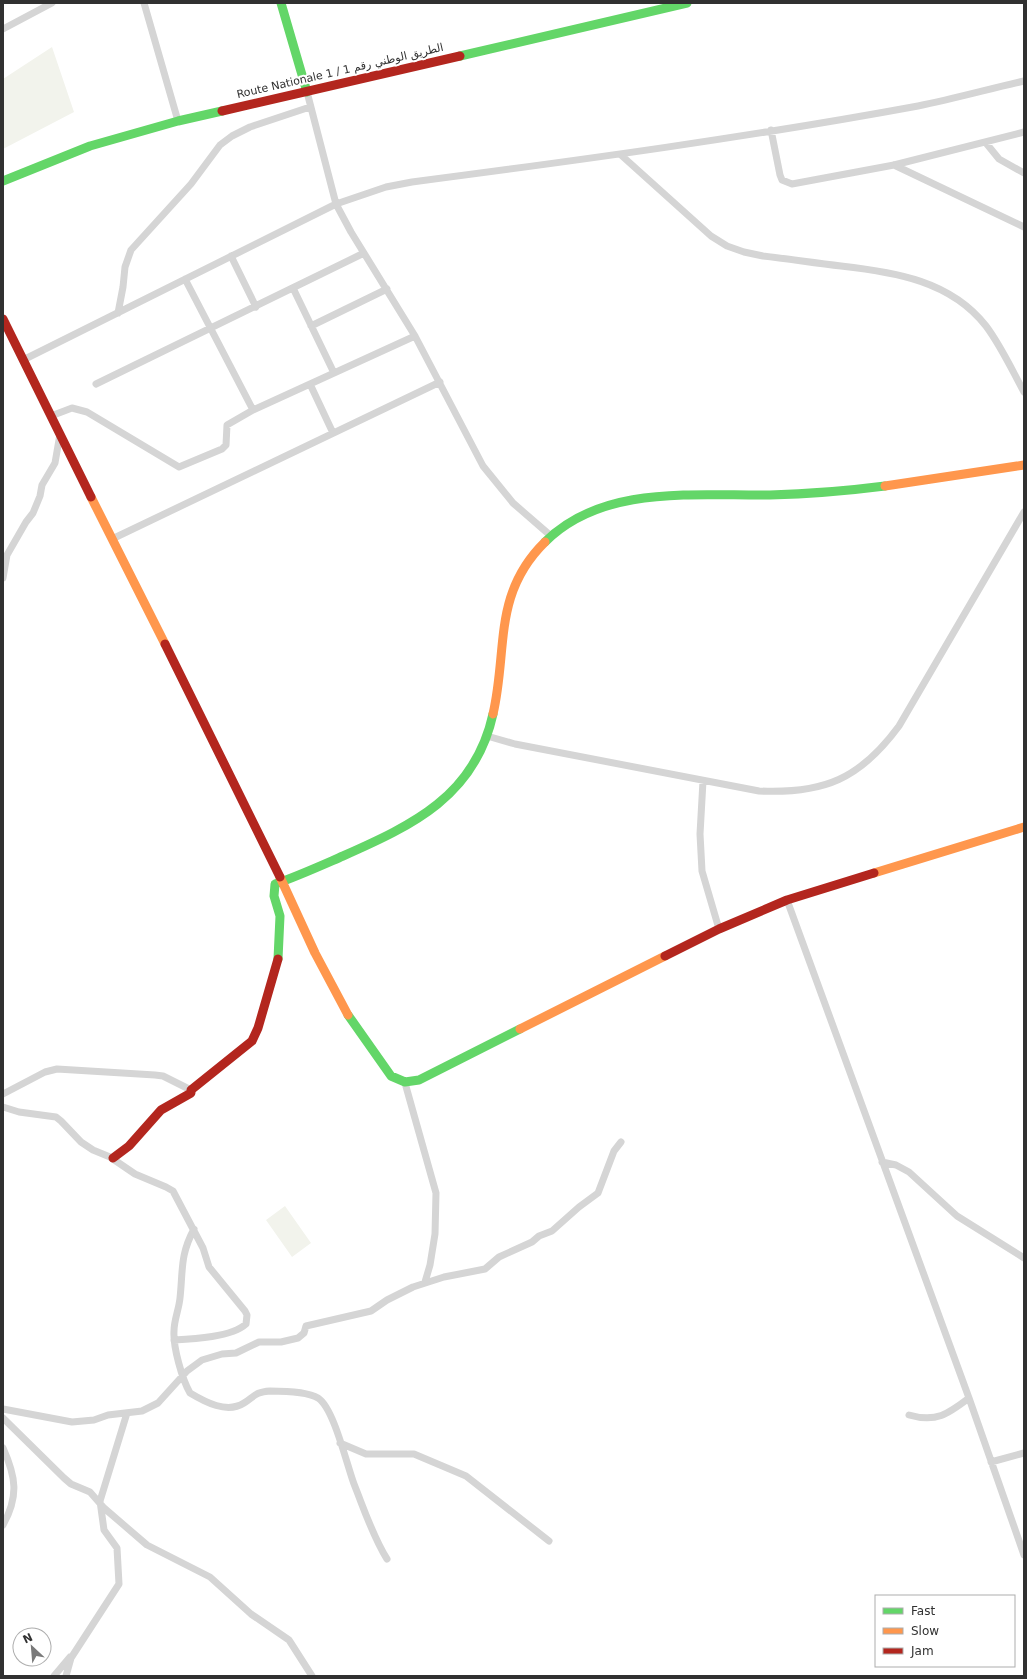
<svg xmlns="http://www.w3.org/2000/svg" width="1027" height="1679" font-family="'DejaVu Sans',Vazirmatn,sans-serif">
	<style>
		.green { fill: #f2f3ec }
		.lines { fill: none; stroke-linecap: round; stroke-linejoin: round }
		.street { stroke: #d5d5d5; stroke-width: 7 }
		.fast { stroke: #63d668; stroke-width: 9 }
		.slow { stroke: #ff974d; stroke-width: 9 }
		.jam { stroke: #b3261e; stroke-width: 9 }
		.labels { text-anchor: middle; dominant-baseline: central; stroke-width: 4; stroke-linejoin: round; paint-order: stroke }
		.street-label { font-size: 11px; fill: #313131; stroke: #fff }
	</style>
	<rect width="100%" height="100%" fill="#fff"/>
	<!-- green -->
	<path class="green" d="M52 47 74 112 3 149V79Z
		M285 1206 311 1243 292 1257 266 1220Z"/>
	<g class="lines">
		<!-- street -->
		<path class="street" d="M144 3 178 121
			M3 29 52 3
			M307 92 336 204 351 232 415 336 483 466 513 503 551 536
			M771 130 780 175 782 180 792 184 894 165 1024 132
			M986 143 999 159 1024 173
			M621 155 711 236 727 246 744 252 763 256C789 259 815 263 841 266 895 272 951 281 986 326 1001 346 1012 370 1024 392
			M894 165 1024 227
			M231 256 256 307
			M185 279 253 410
			M293 288 334 373
			M118 313 123 287 125 267 131 250 191 184 220 145 232 136 250 127 310 107
			M311 326 387 289
			M23 360 336 204 386 187 412 182C581 160 750 137 918 106 953 99 989 89 1024 81
			M96 384 364 253
			M310 384 333 433
			M51 416 72 408 87 412 179 467 222 449 226 445 227 425 253 410 415 336
			M112 539 440 382
			M3 578 7 555 26 522 33 513 40 496 42 485 55 463 60 434
			M487 736 515 744 759 791C824 794 860 779 899 726L1024 512
			M703 781 700 834 702 871 719 929
			M787 900 969 1398 1024 1555
			M405 1083 436 1193 435 1234 430 1265 425 1282
			M3 1094 45 1072 57 1069 155 1075 163 1076 191 1090
			M3 1107 19 1112 56 1117 61 1121 81 1142 93 1150 110 1157 135 1174 166 1187 173 1191 203 1248 209 1267 245 1311 247 1315 246 1324C232 1337 193 1339 174 1340
			M882 1162 896 1165 909 1172 957 1216 1024 1258
			M194 1229C180 1255 183 1270 180 1298 179 1309 174 1320 174 1331 173 1347 182 1379 190 1393 205 1402 227 1414 244 1403 255 1396 255 1392 270 1391 282 1391 308 1392 318 1398 334 1408 347 1466 354 1484 364 1509 373 1537 387 1559
			M3 1409 72 1422 94 1420 108 1415 142 1411 158 1403 187 1371 202 1360 222 1354 236 1353 259 1342H281L298 1338 304 1333 306 1326 371 1311 387 1300 413 1287 444 1277 485 1269 499 1257 532 1242 539 1236 552 1231 579 1207 598 1193 614 1151 621 1142
			M909 1415C936 1423 948 1414 969 1398
			M3 1418 64 1478 71 1484 90 1492 104 1508 147 1545 210 1577 251 1614 289 1640 312 1676
			M340 1443 366 1454H414L466 1476 549 1541
			M3 1448C16 1477 19 1496 3 1525
			M991 1462 1024 1453
			M54 1676 70 1657
			M66 1676 71 1658 119 1584 117 1548 104 1530 100 1501 127 1413"/>
		<!-- fast -->
		<path class="fast" d="M281 3 307 92
			M460 56 687 3
			M3 181 90 146 178 121 222 111
			M545 542C603 484 695 496 770 495 808 494 846 491 885 486
			M278 959 280 916 274 896 275 884C298 876 320 866 343 856 413 825 475 796 493 714
			M348 1015 391 1076 405 1082 419 1080 520 1029"/>
		<!-- slow -->
		<path class="slow" d="M885 486 1024 465
			M91 497 165 644
			M493 714C508 650 492 594 545 542
			M874 873 1024 827
			M280 877 315 953 348 1015
			M520 1029 665 956"/>
		<!-- jam -->
		<path class="jam" d="M222 111 460 56
			M3 319 91 497
			M165 644 280 877
			M665 956 719 929 787 900 874 873
			M113 1158 129 1146 161 1110 191 1093V1090L252 1041 258 1028 278 959"/>
	</g>
	<g class="labels">
		<!-- street labels -->
		<g class="street-label">
			<text transform="translate(340 71) rotate(-13)">Route Nationale 1 / الطريق الوطني رقم 1</text>
		</g>
	</g>
	<!-- border -->
	<rect width="1027" height="1679" fill="none" stroke="#313131" stroke-width="8"/>
	<!-- legend -->
	<rect x="875" y="1595" width="140" height="72" fill="#ffffff" stroke="#adadad"/>
	<rect x="883" y="1608" width="20" height="6" fill="#63d668" stroke="#adadad"/>
	<text x="911" y="1615" font-size="12" fill="#313131">Fast</text>
	<rect x="883" y="1628" width="20" height="6" fill="#ff974d" stroke="#adadad"/>
	<text x="911" y="1635" font-size="12" fill="#313131">Slow</text>
	<rect x="883" y="1648" width="20" height="6" fill="#b3261e" stroke="#adadad"/>
	<text x="911" y="1655" font-size="12" fill="#313131">Jam</text>
	<!-- north arrow -->
	<g transform="translate(32 1647) rotate(334)"><circle r="19" fill="#ffffff" stroke="#adadad"/>
	<path d="M0-3L7 15L0 10L-7 15Z" fill="#797979"/>
	<text y="-6" font-size="11" font-weight="bold" text-anchor="middle" fill="#313131">N</text>
	</g>
</svg>
